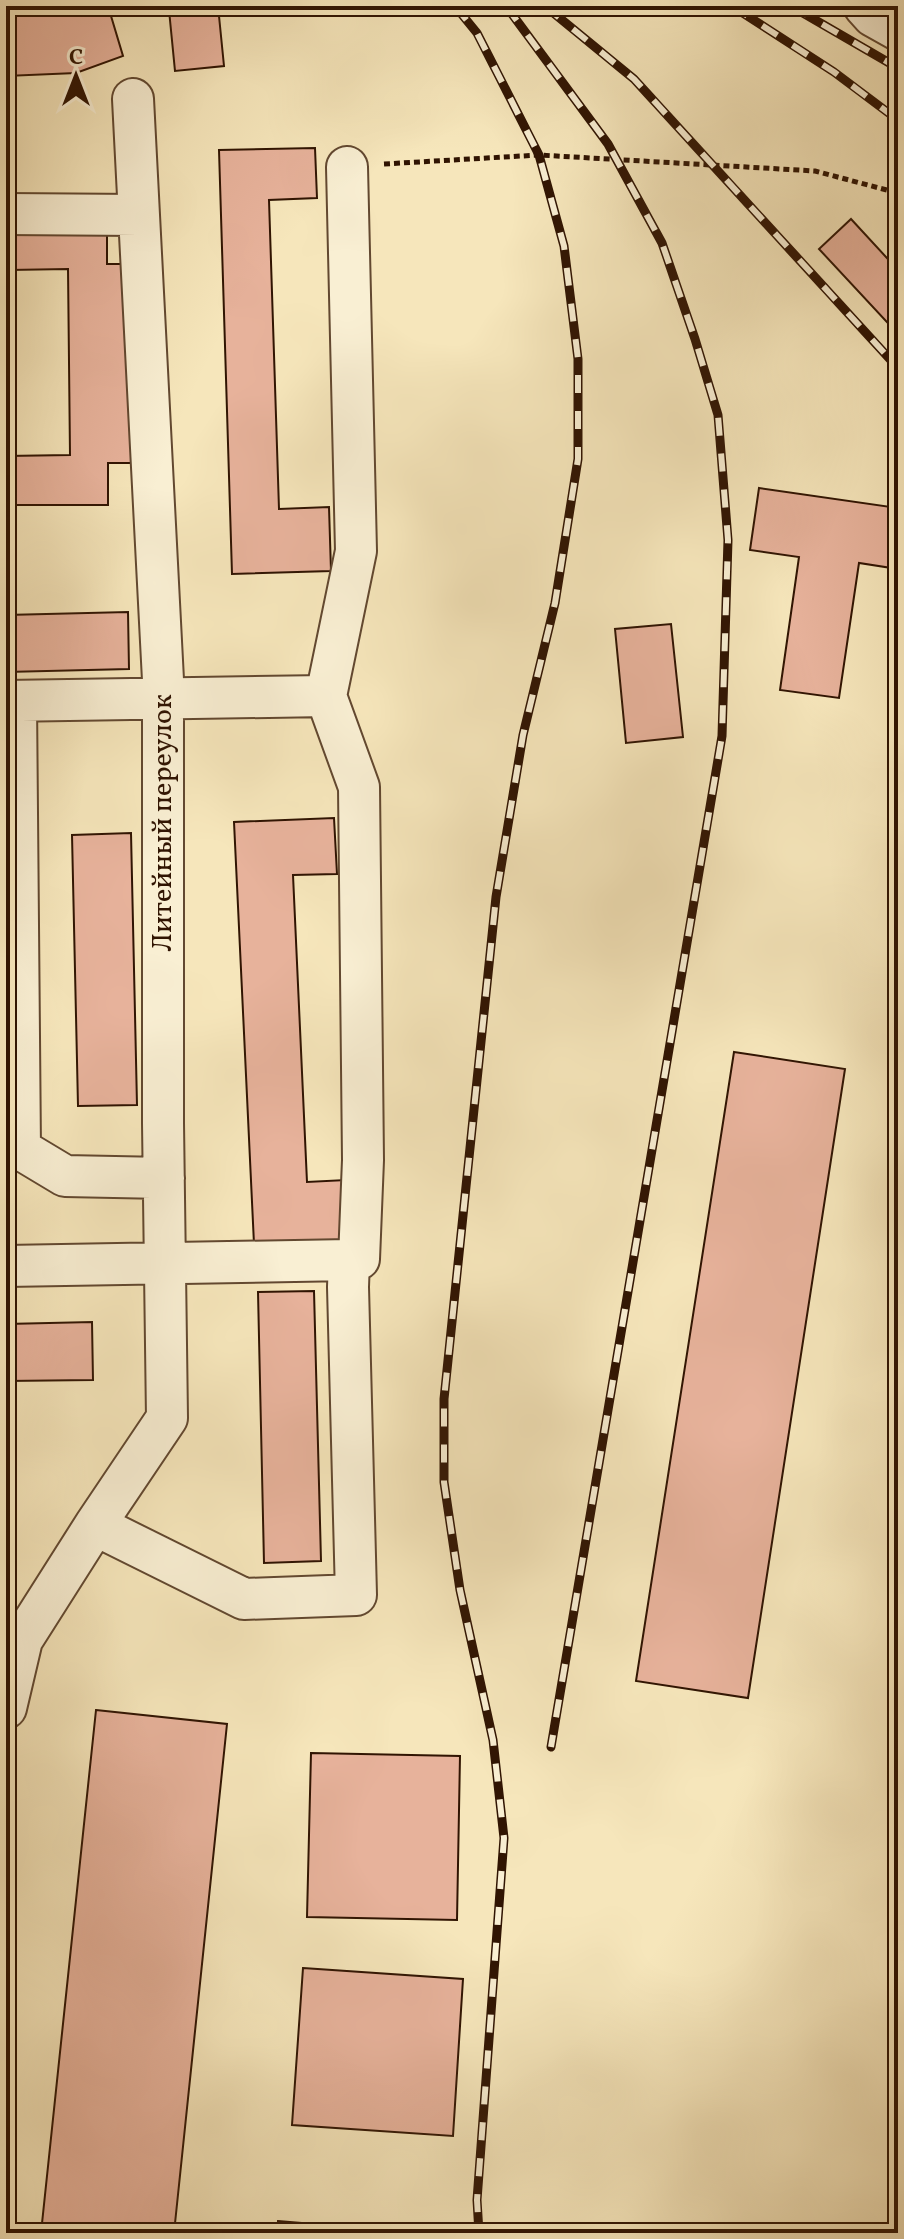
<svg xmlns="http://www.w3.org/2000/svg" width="904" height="2239" font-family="Vollkorn,serif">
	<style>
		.building { fill: #e7b29b; stroke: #301402; stroke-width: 2 }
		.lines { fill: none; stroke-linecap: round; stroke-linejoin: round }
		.minor-casing { stroke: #624830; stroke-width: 44 }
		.path { stroke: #301402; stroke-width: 5; stroke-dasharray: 6 4; stroke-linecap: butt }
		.minor { stroke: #f9efd3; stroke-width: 40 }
		.rail-casing { stroke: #301402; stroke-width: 9 }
		.rail { stroke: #f9efd3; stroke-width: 6; stroke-dasharray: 18; stroke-linecap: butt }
		.labels { text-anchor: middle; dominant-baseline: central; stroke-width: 8; stroke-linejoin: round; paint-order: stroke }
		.street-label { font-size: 28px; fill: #301402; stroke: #f9efd3 }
	</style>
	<rect width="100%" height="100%" fill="#f6e6bb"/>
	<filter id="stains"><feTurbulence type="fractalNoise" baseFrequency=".0025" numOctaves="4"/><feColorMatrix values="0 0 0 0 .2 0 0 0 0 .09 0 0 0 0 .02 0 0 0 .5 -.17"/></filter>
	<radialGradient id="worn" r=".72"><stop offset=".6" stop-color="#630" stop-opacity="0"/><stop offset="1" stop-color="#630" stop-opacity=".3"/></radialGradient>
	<!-- building -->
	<path class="building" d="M6 6H108L123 56 76 73 6 76Z
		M218 6 224 66 175 71 169 10Z
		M315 148 317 198 269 200 279 509 329 507 331 571 232 574 219 150Z
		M851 219 898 270V334L819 249Z
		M107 228V264H132L133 463H108V505H6V456L70 455 68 269 9 270V229Z
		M759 488 898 508V569L859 563 839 698 780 690 799 557 750 550Z
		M128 612 129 669 6 672V615Z
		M671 624 683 737 626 743 615 629Z
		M334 818 337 874 293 875 307 1182 346 1180 349 1240 254 1244 234 822Z
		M131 833 137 1105 78 1106 72 835Z
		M734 1052 845 1069 748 1698 636 1681Z
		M314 1291 321 1561 264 1563 258 1292Z
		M92 1322 93 1380 6 1381V1324Z
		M96 1710 227 1724 174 2233H41Z
		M311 1753 460 1756 457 1920 307 1917Z
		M303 1968 463 1979 453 2136 292 2125Z
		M278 2221 421 2233H277Z"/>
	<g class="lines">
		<!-- minor casing -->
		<g class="minor-casing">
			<path id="minor" d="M864 6 873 16 898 30
				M6 214 139 215
				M326 696 359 787 363 1160 359 1259 349 1260
				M6 701 326 696 356 551 347 167
				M16 701 20 1149 65 1176 164 1178
				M6 1266 349 1260 348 1287 356 1595 244 1599 95 1525
				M6 1708 22 1640 95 1525 167 1418 163 1123V680L133 99"/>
		</g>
		<!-- path -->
		<path class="path" d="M384 164 539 155 815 171 898 193"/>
		<!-- minor -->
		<use href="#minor" class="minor"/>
		<!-- rail casing -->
		<g class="rail-casing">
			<path id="rail" d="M455 6 477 33 539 155 564 246 578 359V459L555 603 523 735 496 897 444 1399V1482L460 1590 493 1740 504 1838 477 2200 479 2233
				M506 6 608 144 662 243 695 339 718 415 728 540 722 736 551 1747
				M545 6 634 79 898 368
				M732 6 834 72 898 120
				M791 6 898 68"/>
		</g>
		<!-- rail -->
		<use href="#rail" class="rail"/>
	</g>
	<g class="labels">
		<!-- street labels -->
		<g class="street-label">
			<text transform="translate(163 823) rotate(-90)">Литейный переулок</text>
		</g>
	</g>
	<!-- margin -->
	<rect width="904" height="2239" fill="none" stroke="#f6e6bb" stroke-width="32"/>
	<rect x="8" y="8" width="888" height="2223" fill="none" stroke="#301402" stroke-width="4"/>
	<rect x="16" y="16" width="872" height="2207" fill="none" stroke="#301402" stroke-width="2"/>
	<!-- north arrow -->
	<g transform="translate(76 76)" stroke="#f9efd3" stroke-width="6" paint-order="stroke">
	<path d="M0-6L14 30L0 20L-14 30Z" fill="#301402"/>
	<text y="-12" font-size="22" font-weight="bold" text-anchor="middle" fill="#301402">С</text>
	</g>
	<rect width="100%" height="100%" filter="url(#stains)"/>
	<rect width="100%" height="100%" fill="url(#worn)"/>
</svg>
